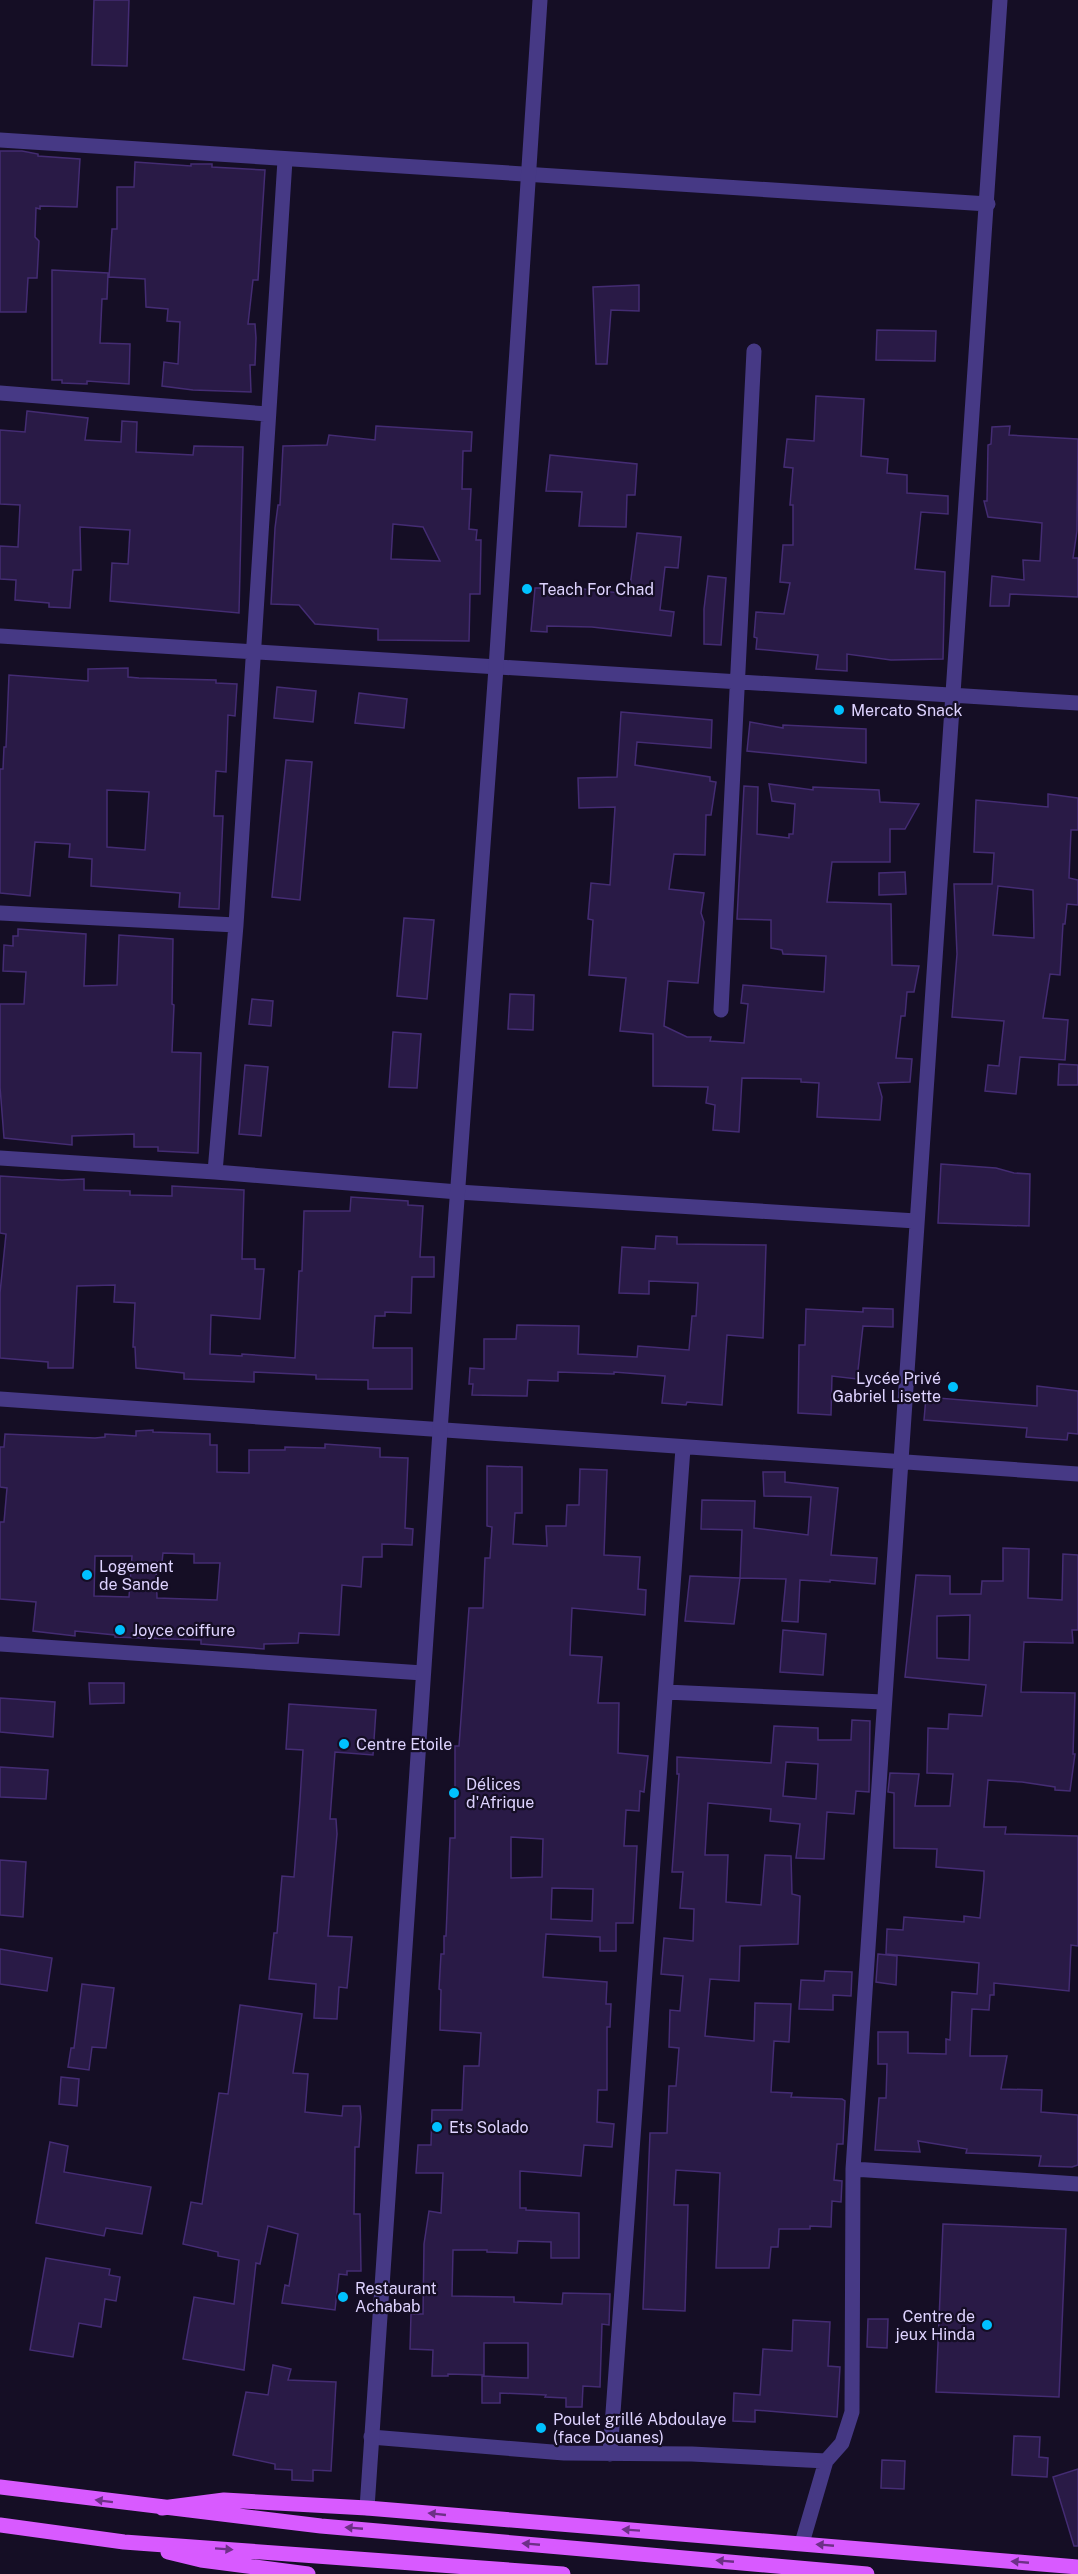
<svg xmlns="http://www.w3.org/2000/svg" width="1078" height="2574" font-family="'Public Sans',sans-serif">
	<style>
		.building { fill: #291a46; stroke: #442c73; stroke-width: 1.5; fill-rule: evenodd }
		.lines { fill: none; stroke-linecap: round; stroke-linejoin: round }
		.minor { stroke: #463985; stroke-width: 15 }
		.tertiary { stroke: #463985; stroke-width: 15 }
		.primary { stroke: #d85aff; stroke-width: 15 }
		.oneway { fill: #6d3087 }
		.poi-dot { fill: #00c1fe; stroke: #150e25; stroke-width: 2 }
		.labels { text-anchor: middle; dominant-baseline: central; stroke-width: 4.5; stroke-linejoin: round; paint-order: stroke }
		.poi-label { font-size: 16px; fill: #ded3ff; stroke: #150e25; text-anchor: start }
	</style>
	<rect width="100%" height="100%" fill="#150e25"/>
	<!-- building -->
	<path class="building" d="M94 0H129L127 66 92 65Z
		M0 151H22L38 154V156L80 159 77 207 40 206V209L36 208 35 237 39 241 37 278H28L26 312H0Z
		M135 162 191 166V164H212V167L265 170 258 280H253L248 324H255L256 338 255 365H250L251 392 193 390 162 386 164 362 178 364 180 322 167 321 168 309 146 307 145 279 109 277 112 229H117V187H134Z
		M52 270 108 273 107 299H102L100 343 130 344 129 384 87 381V384L62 383V380H52Z
		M639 285V311L611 310 607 364H596L593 287Z
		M877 330 936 331 935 361 876 360Z
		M816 396 864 399 861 456 888 459 887 473 907 475V493L948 496V514L921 512 915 569 945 572 943 659 891 660 847 654V671L816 669 818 655 756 649 757 638 754 637 756 612 784 614 790 583 780 582 783 545H793V505H790L793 468 784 467 787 439 814 441Z
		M27 411 88 418 85 440 121 442 122 421 137 422 136 452 193 455 194 446 243 447 239 613 110 601 112 563 128 564 130 530 80 527 81 570H73L70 608 49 607V603L15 600 16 580 0 579V546L18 547 20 505 0 504V430L25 432Z
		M376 426 472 432 471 451H463L462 489H471L469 529 477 530 476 540H481L480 594H470L469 641 378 640V629L315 624 299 605 271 604 275 528 278 505H280L283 446 327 445 329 435 375 440ZM393 524 423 527 440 561 391 559Z
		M1010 426 1009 435 1078 439 1077 531 1073 558H1078V597L1010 594 1009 606H990L992 576 1024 580 1023 560 1040 561 1042 523 988 517 984 501H987L988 445 991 444 992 427Z
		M550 455 637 464 635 495H627L626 527 579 526 582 492 546 491Z
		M637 533 681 537 678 568 665 567 660 610 674 612 671 636 592 627 547 626V632L531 631 535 588H574L629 594Z
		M708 576 726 578 721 645 704 644V609Z
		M128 668V677L139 678 216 680V683L237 684 235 716 228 715 226 772 216 771 214 816H223L219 909 179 907 180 893 91 886 92 859 69 857 70 844 35 842 30 896 0 893V769H3L4 747H6L9 675 88 681V669ZM107 790 149 792 145 850 107 847Z
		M277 687 316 691 313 722 274 718Z
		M359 693 407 699 404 728 355 723Z
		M621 712 712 720 711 748 637 742 635 765 710 777V781L716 782 711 815H706L705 855 674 854 669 889 704 893 701 913 704 922 698 983 668 981 664 1026 687 1037H711L710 1041 744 1043 748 1004 741 1003 743 985 824 992 826 956 783 954 782 950 771 948V920L737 919 744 786 758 787 757 834 789 838V834H793L795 804 772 801 769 784 813 790V787L879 790 880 802 919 804 905 829H890V862H832L827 902 891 904 892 965 919 966 914 992H907L905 1016H901L896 1058 912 1059 910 1082 878 1083 882 1097 880 1120 817 1117 819 1083 801 1082V1079L742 1078 739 1132 713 1130 715 1105 706 1103 708 1087 653 1086V1034L620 1031 626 978 589 975 593 920 588 919 591 883 610 885 615 807 579 808 578 778 617 777Z
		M750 722 783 728V725L866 729V763L747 751Z
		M286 760 312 762 300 900 272 897Z
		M1048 794 1078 798V830H1071L1069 878 1078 880V905L1067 904 1065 924H1063L1060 975 1050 974 1043 1018 1068 1020 1065 1060 1020 1057 1016 1094 985 1091 988 1065 999 1066 1004 1021 952 1017 957 954 954 884H992L994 853 974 852 976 800 1048 807ZM998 886 1033 890 1034 938 993 935Z
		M905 872 906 894 879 895V873Z
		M404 918 434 920 427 999 397 996Z
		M18 929 86 934 84 986 117 985 119 935 173 939 172 1004 174 1005 172 1052 201 1053 198 1153 158 1151V1147H134V1134L72 1136V1145L4 1138 0 1087V1004H24L26 972 3 971 4 945 13 946V936H18Z
		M510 994 534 995 533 1030 508 1029Z
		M252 999 273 1001 271 1026 249 1024Z
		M393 1032 421 1034 417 1088 389 1087Z
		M1059 1064 1078 1065V1085H1058Z
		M245 1065 268 1067 261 1136 239 1134Z
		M941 1164 996 1168 1014 1173 1030 1174 1029 1226 938 1223Z
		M0 1176 62 1180 84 1179V1190L130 1191V1195L172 1196V1186L244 1190 242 1259H255V1269H264L260 1319 211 1315 210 1354 242 1356V1354L295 1358 299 1271H302L304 1211H350L351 1197 408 1201V1205L423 1206 420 1257H434V1277H412L411 1313 385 1312V1316H375L373 1348H412V1389H368V1380L316 1379V1375L254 1372V1382L184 1379V1373L136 1368 135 1347H133L135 1303 114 1302 115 1285 77 1286 73 1368H48V1362L0 1358V1293L6 1234 0 1233Z
		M656 1236 677 1237V1244L766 1245 763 1338 727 1335 722 1405 687 1402 686 1405 662 1403 665 1376 614 1372V1374L558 1372V1381L528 1380 527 1396 472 1395 473 1384H469L470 1368 484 1369V1339H516L517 1325 579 1326 578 1354 637 1357 638 1346 689 1350 692 1316H696L698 1283 649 1281V1294L619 1293 622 1247 655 1249Z
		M863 1308 893 1309V1327L863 1326 857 1379 832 1376 831 1415 798 1413 799 1345H805L806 1309 863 1312Z
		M1037 1386 1078 1391V1434L1068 1433 1067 1440 1026 1437 1027 1428 924 1420 926 1397 1037 1406Z
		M153 1430V1432L210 1434V1445H217V1472L249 1473V1450H285V1447L325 1448V1444L380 1448V1457L408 1458 405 1528 413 1529 412 1545 382 1544V1557H363L361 1587 342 1585 339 1635 299 1633 298 1643 264 1644V1649L201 1644V1640L115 1637V1635L75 1631V1636L33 1631 36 1602 0 1599V1522H4L7 1488 0 1487V1447H4L5 1434 95 1438 105 1437V1434L136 1436V1431ZM163 1553 194 1554V1563H220L217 1600 157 1598 156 1562H162ZM95 1556H132L129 1597 94 1596Z
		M487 1466 522 1467V1513H515L513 1544 547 1546 546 1526H566L567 1505H579L580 1469 607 1470 604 1555 640 1557 638 1589 646 1590 645 1615 572 1608 570 1655 602 1657 598 1703H619L618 1753 648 1756 644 1792 640 1791 639 1811 626 1810 624 1846H637L633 1923H616V1951H600V1937L546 1934 543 1977 607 1982 606 2004H611L610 2027H607V2090H598L597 2122 614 2124 612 2147 584 2145 581 2176 520 2171V2208H526V2210L579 2213V2258H551V2242L518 2241 517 2253 487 2252V2250H453L452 2296 514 2297V2302L562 2304 563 2293 610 2294 609 2325 602 2324 600 2387 583 2386 582 2407H566V2398L545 2397 546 2395 500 2393V2403H482V2376L528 2378V2343H484V2375L448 2374V2376H432L433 2350 410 2349 411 2314H423L424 2244 429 2211 441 2213 443 2173H416L418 2145H431L432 2110H462L464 2066H479L481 2033 440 2030 441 1990 439 1989 441 1954H444V1936H446L450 1838H455V1746H459L469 1608H483L485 1558H490L492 1527 487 1526ZM511 1837 543 1839 542 1877 511 1878ZM552 1888 593 1889 592 1921 551 1919Z
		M763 1472H785V1482L838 1488 831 1555 877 1558 875 1584 830 1580V1582L800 1580 798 1622 782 1621 786 1579 740 1578 742 1530 701 1529 702 1500 755 1501 754 1528 808 1535 811 1497 764 1496Z
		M1003 1548 1029 1549 1028 1598 1062 1600 1063 1554 1078 1555V1630H1072L1073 1643 1024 1642 1021 1692 1075 1693 1073 1754H1075L1070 1791 1055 1790V1787L1022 1782 988 1780 984 1827H1006L1005 1834 1078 1836V1946L1071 1945 1069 1991 994 1983V1995H990L989 2010 972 2009 970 2056H1007L1001 2089 1042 2090 1041 2112 1078 2115V2165L1072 2167 1039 2166 1041 2156 966 2153 967 2149 918 2141 920 2152 875 2150 879 2098H886L887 2064H878V2032H908V2053L946 2054V2039L950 2040 952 1992 977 1994 979 1963 886 1954 887 1929 903 1930 904 1917 964 1922V1916L980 1918 984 1878V1871L936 1867 937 1849 894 1848V1793L888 1792 890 1773 919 1774 915 1806H950L953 1774 927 1773 928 1728 948 1729 949 1714 982 1716 986 1685 905 1677 916 1575 950 1576V1594H981L982 1581H1003ZM970 1615 969 1660 937 1658V1616Z
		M690 1576 740 1578 734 1624 685 1621Z
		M783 1630 826 1634 823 1675 780 1672Z
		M89 1683H124V1703L90 1704Z
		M0 1698 55 1702 53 1737 0 1732Z
		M289 1704 376 1710 373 1755 335 1752 330 1819H336L337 1834 328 1936 352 1937 347 1988 339 1987 337 2019 314 2018 316 1984 269 1979 274 1933H277L282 1876 294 1877 300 1800 303 1750 286 1749Z
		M852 1720 870 1721 869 1792 856 1791 854 1814 827 1812 824 1859 796 1858 800 1824 770 1821 771 1809 708 1803 705 1855H728L726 1902 761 1905 765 1855 791 1856 792 1894 800 1896 798 1944 740 1946 739 1981 710 1979 705 2036 754 2041 755 2003 791 2004 789 2042 774 2041 771 2092 792 2093 791 2097 842 2099 845 2101 843 2144H837L834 2180 842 2181 841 2202 832 2201 831 2227 810 2226V2229H779L778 2247H771L769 2268H716L720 2173 676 2170 674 2205H688L685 2311 643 2309 650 2133H667L669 2086H676L679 2048 669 2047 670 2010 680 2011 683 1976 661 1974 664 1938 693 1941 694 1909 680 1908 683 1872H672L679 1774H677V1757L771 1763 774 1726 818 1728V1740H851ZM786 1762 818 1764 816 1799 783 1796Z
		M0 1767 48 1770 46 1799 0 1797Z
		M0 1860 26 1862 23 1917 0 1915Z
		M0 1949 52 1958 47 1991 0 1984Z
		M878 1954 897 1956 896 1985 876 1982Z
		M825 1971 852 1972 851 1996 833 1995V2010L799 2009 801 1980 824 1981Z
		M82 1984 114 1988 106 2048 92 2047 89 2070 68 2067 71 2048H74Z
		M240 2005 302 2014 293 2073 308 2074 305 2112 342 2116 343 2106H360L361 2117 359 2147H355L354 2214H360L361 2271H347V2275L339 2274 335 2310 282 2303 285 2285 289 2286 298 2234 268 2226 260 2264 256 2263 244 2370 183 2359 194 2297 234 2304 239 2260 218 2256V2252L183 2244 191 2202 202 2204 219 2093 228 2094Z
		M61 2077 79 2079 77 2106 59 2104Z
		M50 2142 68 2146 64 2172 151 2187 142 2234 106 2228 104 2236 36 2223Z
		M943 2224 1066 2229 1059 2397 936 2392Z
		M46 2258 110 2269 109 2275 120 2277 116 2301 105 2299 101 2327 79 2323 73 2357 30 2350Z
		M868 2319H888L887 2348 867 2347Z
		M793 2320 830 2322 828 2366 840 2367 837 2417 755 2410V2422L733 2421 734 2393 760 2395 763 2349 792 2351Z
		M273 2365 291 2369 288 2380 336 2382 331 2471 313 2470V2481L292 2480V2470L275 2469V2464L233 2455 246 2392 268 2395Z
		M1014 2436 1040 2437 1039 2457 1048 2458 1047 2477 1012 2475Z
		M882 2460 905 2461 904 2489 881 2488Z
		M1078 2469V2546H1074L1053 2477Z"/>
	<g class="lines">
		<!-- minor -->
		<path class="minor" d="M0 140 988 204
			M0 393 268 414
			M0 636 1078 703
			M0 913 236 925
			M721 1010 754 351
			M0 1158 215 1172 458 1192 916 1221
			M215 1172 236 925 285 160
			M0 1399 1078 1474
			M0 1644 423 1673
			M666 1692 883 1702
			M853 2169 1078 2184
			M371 2437 564 2453 692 2454 826 2461
			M610 2454 683 1448
			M802 2543 826 2461 842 2443 852 2412 853 2169 1000 0"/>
		<!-- tertiary -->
		<path class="tertiary" d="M367 2508 440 1431 496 668 540 0"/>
		<!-- primary -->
		<path class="primary" d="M0 2487 321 2526 867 2574
			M162 2508 224 2500 367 2508 1078 2567
			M0 2525 124 2542 563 2574
			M168 2552 201 2560 308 2574"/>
	</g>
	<!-- one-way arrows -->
	<defs><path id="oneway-solid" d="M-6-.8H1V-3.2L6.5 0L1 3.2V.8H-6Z" transform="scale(1.5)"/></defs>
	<g class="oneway">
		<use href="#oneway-solid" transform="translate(104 2501) rotate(-173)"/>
		<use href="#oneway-solid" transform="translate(437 2514) rotate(-174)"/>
		<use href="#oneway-solid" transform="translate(354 2528) rotate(-175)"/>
		<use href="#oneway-solid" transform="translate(631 2530) rotate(-176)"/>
		<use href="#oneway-solid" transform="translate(531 2544) rotate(-175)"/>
		<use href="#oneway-solid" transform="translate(825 2545) rotate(-175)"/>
		<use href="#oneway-solid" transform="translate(224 2549) rotate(4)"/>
		<use href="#oneway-solid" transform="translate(725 2561) rotate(-175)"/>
		<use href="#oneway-solid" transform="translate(1020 2562) rotate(-175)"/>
	</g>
	<!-- markers -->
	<g class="poi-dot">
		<circle cx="527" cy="589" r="6"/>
		<circle cx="839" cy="710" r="6"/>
		<circle cx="953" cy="1387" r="6"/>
		<circle cx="87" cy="1575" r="6"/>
		<circle cx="120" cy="1630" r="6"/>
		<circle cx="344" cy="1744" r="6"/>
		<circle cx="454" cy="1793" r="6"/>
		<circle cx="437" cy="2127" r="6"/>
		<circle cx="343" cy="2297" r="6"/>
		<circle cx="987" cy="2325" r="6"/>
		<circle cx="541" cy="2428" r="6"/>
	</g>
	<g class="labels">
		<!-- poi labels -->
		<g class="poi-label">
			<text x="539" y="589">Teach For Chad</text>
			<text x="851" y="710">Mercato Snack</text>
			<text x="941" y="1378" text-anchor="end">Lycée Privé<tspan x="941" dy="18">Gabriel Lisette</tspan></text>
			<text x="99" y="1566">Logement<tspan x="99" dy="18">de Sande</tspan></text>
			<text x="132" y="1630">Joyce coiffure</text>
			<text x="356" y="1744">Centre Etoile</text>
			<text x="466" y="1784">Délices<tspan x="466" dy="18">d'Afrique</tspan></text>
			<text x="449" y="2127">Ets Solado</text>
			<text x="355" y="2288">Restaurant<tspan x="355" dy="18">Achabab</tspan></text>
			<text x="975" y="2316" text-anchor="end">Centre de<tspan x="975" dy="18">jeux Hinda</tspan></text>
			<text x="553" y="2419">Poulet grillé Abdoulaye<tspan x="553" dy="18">(face Douanes)</tspan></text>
		</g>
	</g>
</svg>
